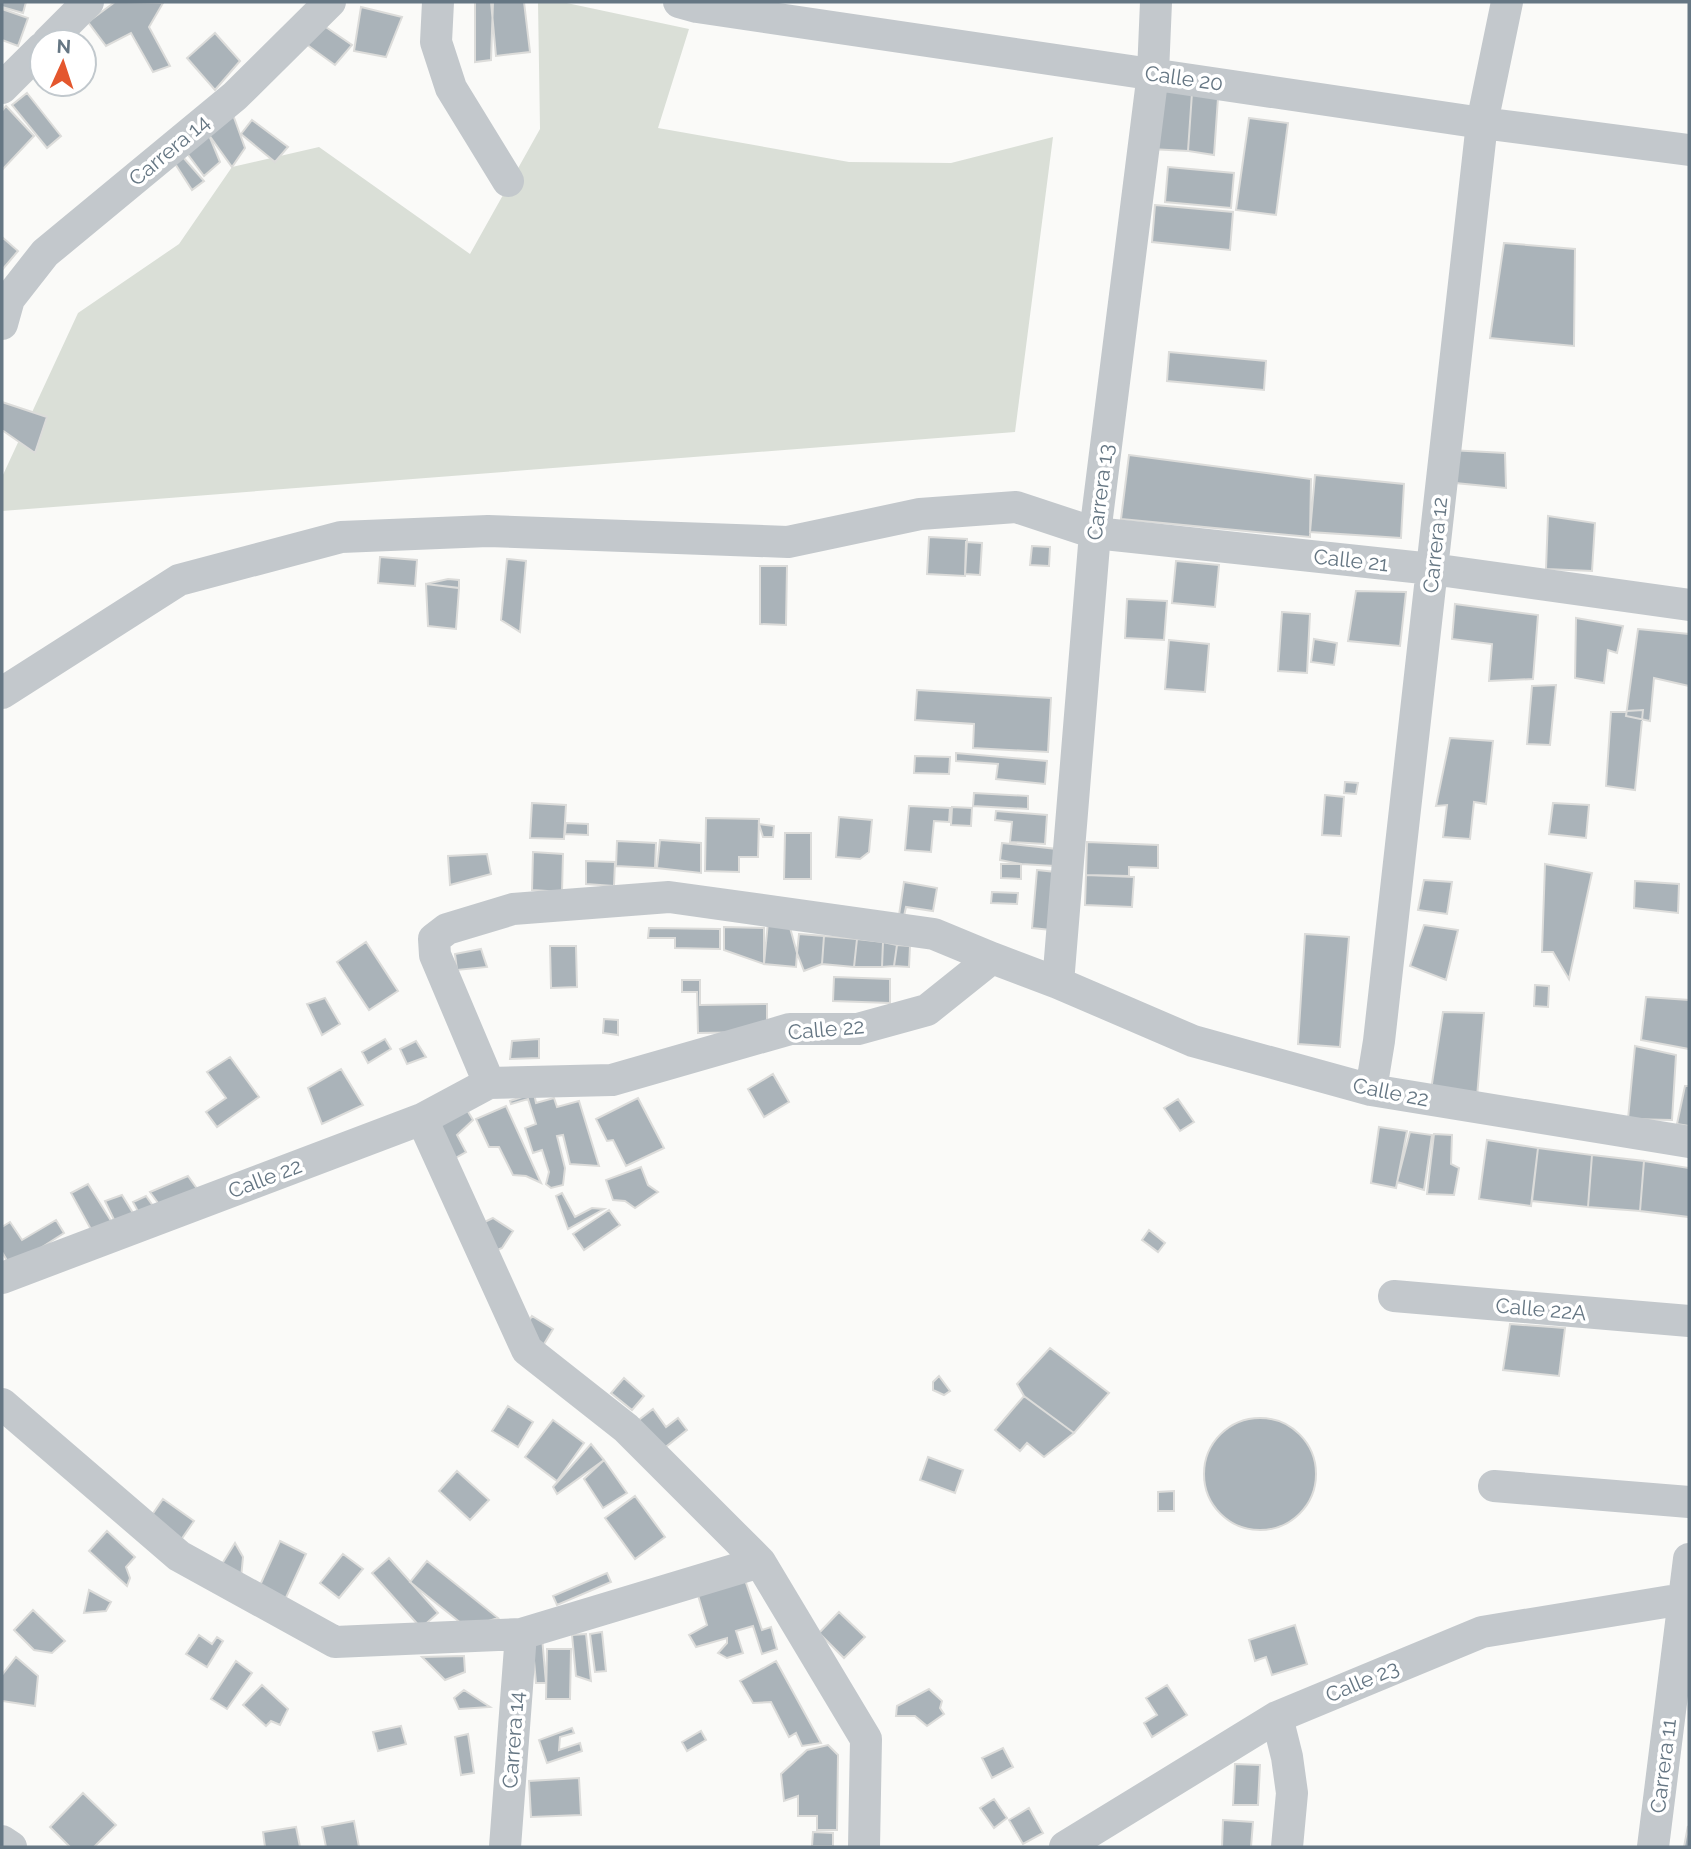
<svg xmlns="http://www.w3.org/2000/svg" width="1691" height="1849" font-family="Raleway,sans-serif">
	<style>
		.green { fill: #dadfd7 }
		.building { fill: #aab3b9; stroke: #dcdcda; stroke-width: 2 }
		.lines { fill: none; stroke-linecap: round; stroke-linejoin: round }
		.street { stroke: #c3c8cc; stroke-width: 32 }
		.labels { text-anchor: middle; dominant-baseline: central; stroke-width: 7; stroke-linejoin: round; paint-order: stroke }
		.street-label { font-size: 21px; fill: #657683; stroke: #fff }
	</style>
	<rect width="100%" height="100%" fill="#fafaf8"/>
	<!-- green -->
	<path class="green" d="M538 2H562L689 29 658 128 849 162 951 163 1053 137 1015 432 2 511V477L78 313 179 244 232 167 319 147 470 254 540 129Z"/>
	<!-- building -->
	<path class="building" d="M2 2H26L23 13 2 7Z
		M115 2 163 3 149 27 170 66 153 72 131 33 106 46 88 22Z
		M475 2H493L491 60 475 62Z
		M491 2H524L530 52 496 56Z
		M361 7 402 17 386 57 354 51Z
		M2 9 28 18 18 46 2 40Z
		M317 21 352 45 335 65 299 39Z
		M215 33 240 61 215 90 187 58Z
		M1159 89 1192 93 1188 151 1150 149Z
		M27 93 61 136 47 148 12 105Z
		M1192 93 1218 98 1214 155 1188 151Z
		M6 106 34 136 2 170V111Z
		M232 112 245 148 232 167 209 135Z
		M1249 118 1288 123 1276 215 1236 210Z
		M252 120 288 147 275 162 241 134Z
		M209 135 220 162 204 176 186 152Z
		M182 156 204 181 192 190 174 162Z
		M1168 167 1234 173 1231 208 1165 202Z
		M1155 205 1233 212 1230 250 1152 242Z
		M2 237 18 251 2 270Z
		M1504 243 1575 249 1574 346 1490 338Z
		M1169 352 1266 361 1264 390 1167 381Z
		M2 402 47 417 35 453 2 430Z
		M1449 450 1505 453 1506 488 1445 482Z
		M1129 455 1311 479 1310 537 1121 519Z
		M1315 475 1404 484 1401 538 1310 532Z
		M1548 516 1595 523 1592 571 1546 569Z
		M929 537 967 539 965 576 927 574Z
		M966 542 982 543 980 575 965 574Z
		M1032 546 1050 547 1049 566 1030 565Z
		M380 557 417 560 415 586 378 583Z
		M507 559 526 561 520 632 501 620Z
		M1176 561 1219 565 1215 607 1172 603Z
		M760 566H787L786 625 760 624Z
		M448 579 459 580V588L426 584Z
		M426 584 459 588 456 629 428 626Z
		M1356 591 1406 592 1400 646 1348 641Z
		M1127 599 1167 601 1164 640 1125 638Z
		M1455 604 1538 615 1533 679 1489 681 1492 644 1452 639Z
		M1282 612 1310 614 1307 673 1278 671Z
		M1576 618 1623 626 1617 653 1608 650 1604 683 1575 678Z
		M1638 629 1689 634V686L1654 678 1650 721 1626 716Z
		M1314 639 1337 643 1334 665 1311 662Z
		M1169 640 1209 644 1205 692 1165 689Z
		M1556 685 1550 745 1527 744 1532 686Z
		M917 690 1051 698 1048 752 973 748 974 724 915 720Z
		M1643 710 1635 790 1606 786 1611 712Z
		M1450 738 1493 741 1486 804 1474 802 1470 839 1443 837 1447 805 1436 806Z
		M956 753 1047 761 1045 784 996 779 998 764 956 761Z
		M915 756 950 757 949 774 914 773Z
		M1345 782 1358 783 1356 794 1344 793Z
		M974 793 1028 796V809L973 806Z
		M1325 795 1344 797 1341 836 1322 835Z
		M532 803 566 805 564 839 530 838Z
		M1553 803 1589 805 1586 838 1549 834Z
		M909 806 950 808 949 822 934 821 931 852 905 850Z
		M952 807 972 808 971 826 951 825Z
		M996 811 1047 815 1045 844 1010 842 1012 822 995 820Z
		M839 817 872 820 869 852 860 859 836 857Z
		M706 818 759 819 758 857H739V872L705 871Z
		M566 823 588 824V835L565 834Z
		M759 824 774 826 773 837H763Z
		M785 833H811V879H784Z
		M660 840 701 843V873L657 868Z
		M617 841 656 843 655 868 616 866Z
		M1087 842 1158 845V868L1129 867V876L1086 875Z
		M1002 843 1057 849 1055 866 1021 864 1000 860Z
		M533 852 563 854 562 892 532 890Z
		M487 854 491 874 450 885 448 856Z
		M586 861 615 862 614 886 586 884Z
		M1001 864H1021V879L1001 878Z
		M1545 864 1592 873 1569 979 1553 952H1542Z
		M1037 870 1056 872 1051 930 1032 928Z
		M1086 875 1134 877 1132 907 1085 905Z
		M1424 880 1452 882 1447 914 1418 910Z
		M1635 881 1679 884 1678 913 1634 908Z
		M904 882 937 888 933 911 906 907 904 916 899 915Z
		M992 892 1018 893 1017 904 991 903Z
		M768 922 789 924 797 953 796 967 764 964Z
		M1424 925 1458 930 1446 980 1410 966Z
		M724 927 764 928V964L724 950Z
		M649 928 720 929V949L675 948V938H648Z
		M799 934 824 936 822 964 804 971 797 953Z
		M1305 934 1349 937 1340 1047 1298 1044Z
		M824 936 857 939 854 967 822 964Z
		M857 939 883 942 882 967H854Z
		M366 942 398 991 369 1010 337 962Z
		M883 942 897 945 894 966 882 967Z
		M897 945 910 946 909 967 894 966Z
		M550 946H576L577 987 551 988Z
		M481 949 487 967 457 970 455 954Z
		M834 977 890 979V1003L833 1001Z
		M682 980H700V1005L767 1004V1032L698 1033 697 992H682Z
		M1535 985 1549 986 1548 1007 1534 1006Z
		M1646 997 1689 1000V1049L1641 1040Z
		M325 998 340 1024 322 1035 307 1004Z
		M1443 1012 1484 1013 1477 1097 1431 1090Z
		M604 1019 618 1020V1035L603 1033Z
		M385 1039 391 1049 368 1063 362 1052Z
		M539 1039V1058L510 1059 512 1041Z
		M416 1041 426 1057 407 1064 400 1049Z
		M1635 1046 1676 1055 1672 1120 1628 1119Z
		M230 1057 259 1097 217 1127 206 1112 226 1098 207 1072Z
		M341 1069 363 1105 322 1124 308 1088Z
		M773 1074 789 1102 764 1117 748 1089Z
		M1685 1086H1689V1126L1677 1124Z
		M534 1093 536 1103 554 1098 557 1107 579 1101 599 1166 570 1164 563 1135 557 1136 565 1168 563 1185 551 1188 546 1184 549 1172 542 1150 533 1153 525 1128 536 1124 528 1099 511 1104 510 1101Z
		M638 1098 664 1148 626 1166 613 1140 607 1141 596 1119Z
		M1178 1099 1194 1122 1180 1131 1164 1108Z
		M506 1106 541 1183 526 1176 513 1175 499 1147H489L476 1119Z
		M467 1110 473 1120 457 1135 466 1152 450 1161 432 1129Z
		M1379 1127 1407 1131 1396 1188 1371 1183Z
		M1410 1132 1432 1135 1424 1190 1397 1182Z
		M1434 1134 1452 1135 1451 1164 1459 1168 1454 1195 1427 1194Z
		M1487 1140 1538 1148 1531 1206 1479 1199Z
		M1538 1148 1592 1155 1588 1207 1532 1201Z
		M1592 1155 1644 1161 1640 1211 1588 1207Z
		M1644 1161 1689 1168V1217L1640 1211Z
		M641 1167 648 1185 658 1192 635 1208 625 1201 613 1200 606 1180Z
		M188 1176 198 1190 161 1207 150 1192Z
		M88 1184 113 1224 93 1233 71 1193Z
		M562 1193 575 1217 592 1208 604 1209 568 1229 556 1196Z
		M122 1195 136 1218 118 1228 105 1201Z
		M146 1196 156 1210 141 1217 133 1202Z
		M609 1210 620 1225 584 1250 573 1234Z
		M493 1218 513 1231 502 1248 491 1253 478 1225Z
		M56 1220 64 1233 11 1267 2 1252V1227L10 1222 22 1240Z
		M1149 1230 1165 1243 1158 1252 1142 1240Z
		M532 1316 553 1329 541 1349 524 1329Z
		M1510 1324 1565 1328 1559 1376 1503 1370Z
		M1050 1348 1109 1393 1074 1433 1024 1396 1017 1384Z
		M939 1376 950 1391 944 1395 933 1390V1382Z
		M624 1378 644 1396 632 1410 611 1393Z
		M1024 1396 1074 1433 1044 1457 1027 1443 1020 1451 995 1430Z
		M508 1406 533 1422 518 1447 492 1431Z
		M653 1409 666 1427 678 1418 687 1430 658 1453 635 1423Z
		M1204 1474a56 56 0 1 1 112 0a56 56 0 1 1-112 0Z
		M553 1420 584 1443 557 1481 525 1457Z
		M591 1444 604 1460 557 1494 553 1487Z
		M928 1457 963 1470 955 1493 920 1480Z
		M604 1460 627 1493 603 1508 584 1479Z
		M457 1471 489 1500 470 1520 439 1491Z
		M1174 1491V1511H1158V1492Z
		M635 1496 665 1537 635 1559 605 1518Z
		M163 1499 194 1521 176 1547 145 1525Z
		M107 1531 135 1557 126 1567 130 1578 127 1586 89 1551Z
		M280 1541 306 1554 283 1604 257 1592Z
		M235 1543 243 1557 241 1578 217 1572Z
		M343 1554 363 1569 339 1598 320 1583Z
		M389 1558 438 1613 421 1628 372 1573Z
		M427 1561 498 1618 467 1628 410 1582Z
		M607 1573 611 1582 557 1605 553 1596Z
		M744 1577 762 1630 771 1627 777 1649 762 1654 753 1626 736 1631 743 1653 727 1658 718 1653 727 1643V1638L696 1647 689 1635 707 1625 697 1592Z
		M89 1590 111 1602 106 1611 84 1613Z
		M33 1610 65 1641 52 1653 34 1650 14 1630Z
		M839 1612 865 1637 844 1658 819 1633Z
		M1295 1625 1307 1664 1272 1675 1266 1657 1255 1661 1249 1640Z
		M602 1632 606 1671 595 1672 590 1634Z
		M586 1634 591 1681 576 1676 572 1635Z
		M199 1635 212 1644 217 1637 223 1641 207 1667 186 1654Z
		M542 1637 546 1683H536L532 1638Z
		M547 1649H571L570 1699H546Z
		M464 1656 465 1672 445 1680 422 1657Z
		M16 1657 38 1676 35 1706 2 1701V1675Z
		M236 1661 252 1673 227 1709 211 1699Z
		M776 1661 821 1743 802 1746 796 1733 789 1737 771 1702 753 1703 740 1681Z
		M262 1685 288 1709 280 1725 271 1721 266 1726 243 1705Z
		M1167 1685 1187 1715 1152 1737 1144 1723 1157 1715 1146 1698Z
		M929 1689 942 1701 940 1708 944 1714 927 1726 915 1716H896L897 1706Z
		M464 1690 490 1707 459 1709 454 1698Z
		M401 1726 406 1744 378 1751 373 1732Z
		M572 1728 574 1733 560 1737 559 1750 580 1743 582 1751 547 1763 539 1740Z
		M701 1731 706 1740 687 1751 682 1742Z
		M468 1734 474 1773 461 1775 455 1737Z
		M828 1745 838 1755 837 1830H817V1816H798V1796L784 1801 781 1774 807 1750Z
		M1003 1748 1013 1767 992 1778 982 1758Z
		M1235 1764 1260 1765 1258 1805H1233Z
		M579 1778 581 1815 531 1817 529 1781Z
		M83 1793 116 1825 94 1847H70L50 1827Z
		M994 1799 1007 1818 994 1828 980 1808Z
		M1029 1808 1043 1833 1023 1844 1009 1820Z
		M1223 1820 1253 1822 1251 1847H1222Z
		M354 1821 359 1847H326L322 1827Z
		M1688 1826 1689 1847H1684Z
		M296 1827 300 1847H265L263 1832Z
		M813 1832 833 1833V1846H812Z"/>
	<g class="lines">
		<!-- street -->
		<path class="street" d="M438 2 436 42 451 88 508 181
			M679 2 697 7 1482 123 1689 150
			M48 42 88 2
			M2 88 42 48
			M2 324 9 299 45 253 235 96 330 2
			M2 693 179 580 341 537 488 531 788 542 920 514 1016 507 1095 533 1432 569 1689 605
			M1058 983 1095 533 1153 73 1156 2
			M489 1083 435 955 434 939 447 929 513 909 669 897 934 934 992 958
			M1371 1090 1379 1041 1482 123 1507 2
			M422 1119 527 1350 626 1428 760 1562 866 1739 864 1847
			M2 1278 422 1119 489 1083 612 1080 790 1029H858L927 1010 992 958 1058 983 1193 1041 1371 1090 1689 1142
			M1394 1296 1689 1321
			M2 1404 179 1556 335 1642 521 1634 760 1562
			M1494 1486 1689 1502
			M1277 1717 1287 1757 1292 1793 1287 1847
			M2 1841 11 1847
			M505 1847 521 1634
			M1065 1847 1277 1717 1482 1632 1689 1598
			M1653 1847 1689 1559"/>
	</g>
	<g class="labels">
		<!-- street labels -->
		<g class="street-label">
			<text transform="translate(1184 78) rotate(8)">Calle 20</text>
			<text transform="translate(169 150) rotate(-40)">Carrera 14</text>
			<text transform="translate(1100 492) rotate(-83)">Carrera 13</text>
			<text transform="translate(1435 545) rotate(-84)">Carrera 12</text>
			<text transform="translate(1351 560) rotate(6)">Calle 21</text>
			<text transform="translate(826 1029) rotate(-5)">Calle 22</text>
			<text transform="translate(1391 1092) rotate(11)">Calle 22</text>
			<text transform="translate(265 1178) rotate(-21)">Calle 22</text>
			<text transform="translate(1541 1309) rotate(5)">Calle 22A</text>
			<text transform="translate(1362 1681) rotate(-23)">Calle 23</text>
			<text transform="translate(513 1740) rotate(-86)">Carrera 14</text>
			<text transform="translate(1663 1766) rotate(-83)">Carrera 11</text>
		</g>
	</g>
	<!-- border -->
	<rect width="1691" height="1849" fill="none" stroke="#657683" stroke-width="7"/>
	<!-- north arrow -->
	<g transform="translate(63 63) rotate(3)"><circle r="33" fill="#ffffff" stroke="#c1c8cd" stroke-width="2"/>
	<path d="M0-5L12 26L0 18L-12 26Z" fill="#e4572e"/>
	<text y="-10" font-size="19" font-weight="bold" text-anchor="middle" fill="#657683">N</text>
	</g>
</svg>
